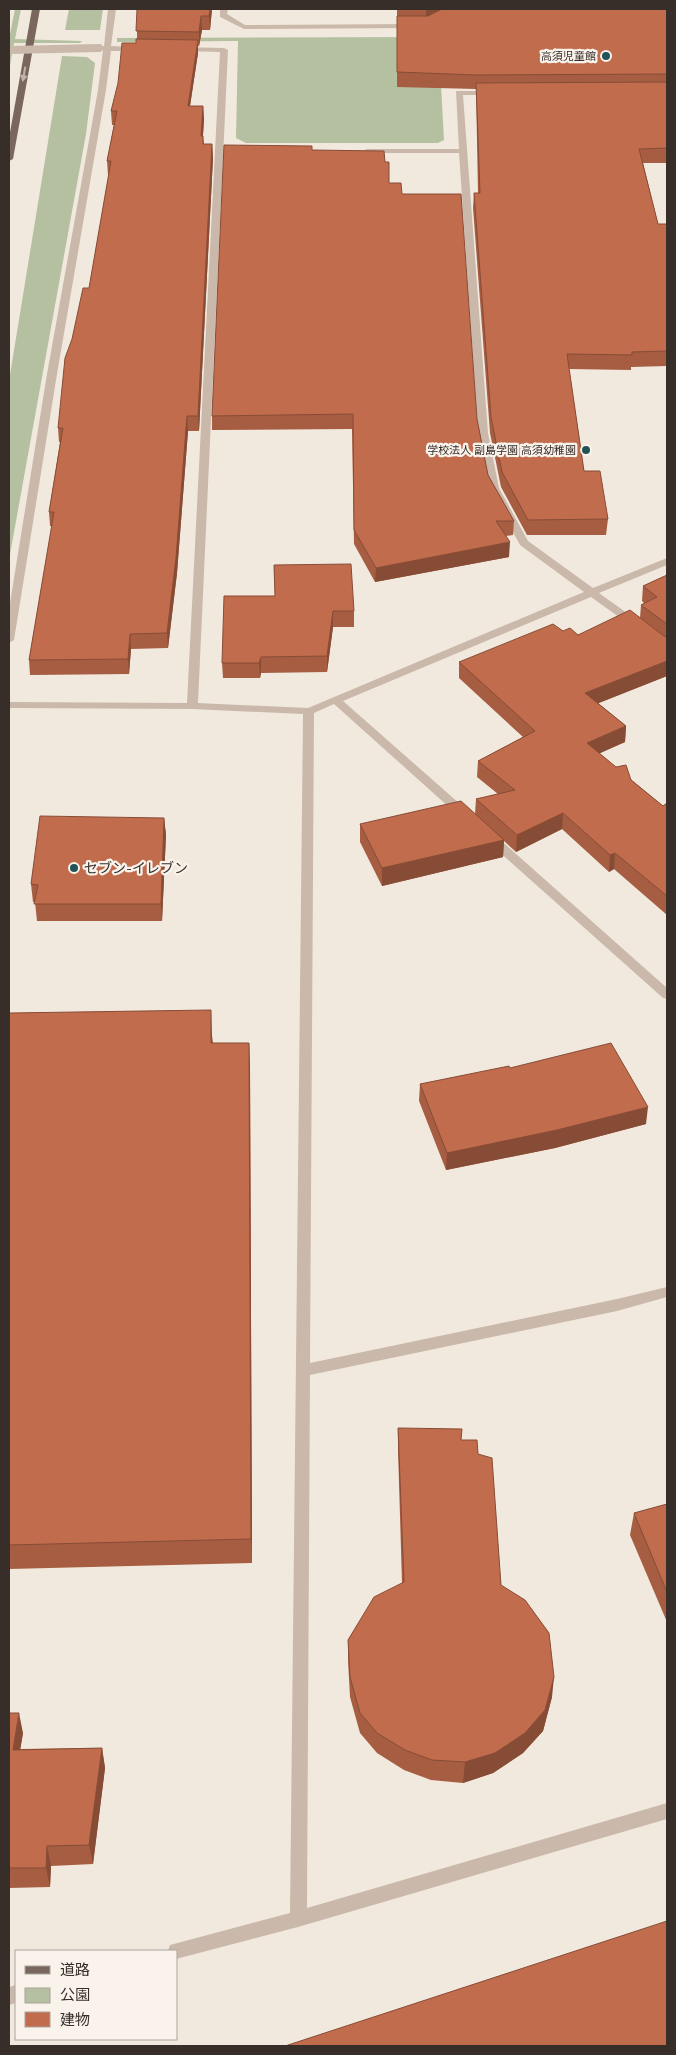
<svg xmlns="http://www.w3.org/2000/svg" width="676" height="2055" font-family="Mulish,'Noto Sans JP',sans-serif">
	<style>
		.green { fill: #b4c09f }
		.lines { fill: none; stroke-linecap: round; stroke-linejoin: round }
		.minor { fill: #cab9ab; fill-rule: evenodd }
		.major { fill: #79665c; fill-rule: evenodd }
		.minor-bridge { stroke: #cab9ab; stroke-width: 8 }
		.wall { fill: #a65d42 }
		.shaded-wall { fill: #874c36 }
		.building { fill: #c16c4d; stroke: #874c36 }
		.oneway { fill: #bfb4ab }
		.poi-dot { fill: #215357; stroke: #f9f3eb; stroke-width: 2 }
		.labels { text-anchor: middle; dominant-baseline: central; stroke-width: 4.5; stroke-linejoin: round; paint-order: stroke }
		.far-poi-label { font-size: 11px; fill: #372e2a; stroke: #f9f3eb; text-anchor: end }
		.poi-label { font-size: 14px; fill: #372e2a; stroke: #f9f3eb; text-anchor: start }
	</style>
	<rect width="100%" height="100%" fill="#f2e9de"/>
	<!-- green -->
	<path class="green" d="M15 9H21L15 39 82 41 80 43H14L9 71V39Z
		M69 9H103L100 30H65Z
		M443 37 441 85 444 140 438 143H246L236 138 238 41 117 42V38Z
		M62 56 87 57 95 63 86 134 9 560V381Z"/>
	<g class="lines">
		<!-- minor -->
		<path class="minor" d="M108 9H116L111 46 136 47 140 49 136 51H111L106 90 57 374 14 640 9 643V609L47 374 98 90 103 50 95 48 104 46Z
			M220 9H228L227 14 245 25 413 24 417 26 413 28 244 29 220 17Z
			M178 47 224 48 228 50 198 703 308 708 584 592 520 545 489 488 478 433 459 153H367L363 151 367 149H459L456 91H491L495 93 491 95H463L488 433 499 488 528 541 593 588 667 558V565L599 593 638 621 639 623 638 625H630L591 597 343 701 468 811 470 814 468 817H460L334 704 314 713 310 1363 617 1299 667 1287V1297L617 1311 310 1375 307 1908 667 1803V1819L298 1927 176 1959V1951H168L170 1945 290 1913 303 714 192 709 9 708V702L187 703 220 52 181 51H178Z
			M492 835 496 836 667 988V999L663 998 488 842 486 839Z
			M16 1985V2003L9 2005V1987Z"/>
		<!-- major -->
		<path class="major" d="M32 9H40L13 159 9 161V138Z"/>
		<!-- minor-bridge -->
		<path class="minor-bridge" d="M9 50 99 48"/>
	</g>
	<!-- wall -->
	<path class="wall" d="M137 9H212L210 30H202L199 46H198V53L190 106H203L204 119 203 136 204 144H212L213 158 199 431H188L177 573 168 648 131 649 129 674 30 675 29 660 52 526H50L49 512 60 442H59L58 428 89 288 109 175H108L107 161 114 125H112L111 111 136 43 137 39Z
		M347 9H667V163H643L658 224H667V366L631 367V370L569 369 584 471 608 519 606 535H527L501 487 490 433 473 208 474 193H478L476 89 397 87V10H347Z
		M312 150 385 162 389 183 402 194 477 419 488 475 514 521 513 535 505 536 509 557 375 582 354 544 352 429 212 430V416Z
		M274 565 354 611V627H333L327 672 261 673 260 678H223L222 663 275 596Z
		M667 575V676L598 703 626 726 625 742 599 753 663 806 667 803V915L614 869 609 872 562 829 516 852 504 841 503 857 382 886 360 842V824L475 814 476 799 498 794 477 777 478 761 523 737 459 678V662L563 631 578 635 640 618 641 605 644 603 642 601 643 586Z
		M164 818 166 835 162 921H37L35 902H33L31 884Z
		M9 1013 212 1036 213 1043H249L250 1068 252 1563 9 1569Z
		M510 1068 646 1124 555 1148 446 1170 419 1101 420 1084Z
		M398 1428 462 1440 478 1454 501 1585 552 1697 543 1731 523 1753 493 1773 463 1783 431 1780 404 1770 377 1753 360 1733 350 1697 348 1660V1640L402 1583 398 1449Z
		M667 1504V1622L630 1535 634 1513Z
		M9 1713 23 1733 20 1749 102 1748 105 1768 93 1864 51 1866 50 1887 9 1888Z"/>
	<!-- shaded-wall -->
	<path class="shaded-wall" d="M210 9H212L210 30 209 16Z
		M426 9H441L440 14 426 22Z
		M201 16 202 30 199 46V32Z
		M198 40V53L188 119V106Z
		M203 106 204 119 202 149 201 136Z
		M212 144 213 158 199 431 198 416Z
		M187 416 188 431 177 573 168 648 167 633Z
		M510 542 509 557 375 582 376 568Z
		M333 611V627L327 672V656Z
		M130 634 131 649 129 674 128 659Z
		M261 657V673L260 678 259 663Z
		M667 661V676L584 709 585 693Z
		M626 726 625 742 585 760 587 743Z
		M563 813 562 829 516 852 517 835Z
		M164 818 166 835 162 921 161 904Z
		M504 840 503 857 382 886V868Z
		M615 853 614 869 609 872 610 855Z
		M211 1010 212 1036 213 1069 211 1043Z
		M249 1043 250 1068 252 1563 251 1539Z
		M648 1107 646 1124 555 1148 446 1170 447 1153Z
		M554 1677 552 1697 543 1731 523 1753 493 1773 463 1783 465 1762Z
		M19 1713 23 1733 17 1770 13 1750Z
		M102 1748 105 1768 93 1864 89 1845Z
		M47 1846 51 1866 50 1887 46 1868Z"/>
	<!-- building -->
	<path class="building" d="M137 9H210L209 16H201L199 32 136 31Z
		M442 9H667V74L476 75 397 72V16H428Z
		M136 39 198 40 188 106H203L201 136H203V144H212L198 416H187L176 558 167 633 130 634 128 659 29 660 54 512H49L63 428H58L65 358 72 339 83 288H89L111 161H107L117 111H111L118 83 122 43H136Z
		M667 82V148L639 149 658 224H667V351L632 352V355L567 354 584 471H600L608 519 528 520 502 472 491 417 474 193H480L476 83Z
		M224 145 312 146V150L384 151 385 162H389V183H401L402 194H461L477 419 488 475 514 521H496L510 542 376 568 354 530 353 414 212 416Z
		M351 564 354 611H333L327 656 261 657 259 663H222L224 596H275L274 565Z
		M667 575V624L641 605 657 597 643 586Z
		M630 610 664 636 667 637V661L585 693 626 726 587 743 616 767 626 765 631 780 663 806 667 803V896L615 853 610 855 563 813 517 835 476 799 515 790 478 761 535 731 459 662 553 624 563 631 570 628 578 635Z
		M461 801 504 840 382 868 360 824Z
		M40 816 164 818 161 904H34L38 885 31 884Z
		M211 1010V1043H249L251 1539 9 1545V1013Z
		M611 1043 648 1107 557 1130 447 1153 420 1084 509 1066 510 1068Z
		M398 1428 462 1429 461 1440H477L478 1454 492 1458 501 1585 525 1600 549 1633 554 1677 545 1710 525 1733 495 1753 465 1762 432 1760 405 1750 377 1733 360 1713 350 1677 348 1640 374 1597 404 1582Z
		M667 1504V1592L634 1513Z
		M9 1713H19L13 1750 102 1748 89 1845 47 1846 46 1868H9Z
		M667 1921V2046H285Z"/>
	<!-- one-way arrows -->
	<defs><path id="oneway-solid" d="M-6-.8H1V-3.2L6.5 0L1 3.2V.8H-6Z" transform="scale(1.25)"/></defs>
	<use class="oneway" href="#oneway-solid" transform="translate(24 74) rotate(100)"/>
	<!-- markers -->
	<g class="poi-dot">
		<circle cx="606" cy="56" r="5"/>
		<circle cx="586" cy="450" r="5"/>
		<circle cx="74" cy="868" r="5"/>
	</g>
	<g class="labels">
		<!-- far-poi labels -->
		<g class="far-poi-label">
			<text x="596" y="56">高須児童館</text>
			<text x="576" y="450">学校法人 副島学園 高須幼稚園</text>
		</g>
		<!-- poi labels -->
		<g class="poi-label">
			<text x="84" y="868">セブン-イレブン</text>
		</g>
	</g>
	<!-- border -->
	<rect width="676" height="2055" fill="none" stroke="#372e2a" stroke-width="20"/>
	<!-- legend -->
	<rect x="15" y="1950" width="162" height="90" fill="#f9f3eb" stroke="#aba49e"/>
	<rect x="25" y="1966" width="25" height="8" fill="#79665c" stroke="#aba49e"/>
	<text x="60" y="1975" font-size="15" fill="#372e2a">道路</text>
	<rect x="25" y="1988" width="25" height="15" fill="#b4c09f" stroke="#aba49e"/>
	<text x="60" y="2000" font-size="15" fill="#372e2a">公園</text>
	<rect x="25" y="2012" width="25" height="15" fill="#c16c4d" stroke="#aba49e"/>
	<text x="60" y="2025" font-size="15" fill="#372e2a">建物</text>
</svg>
